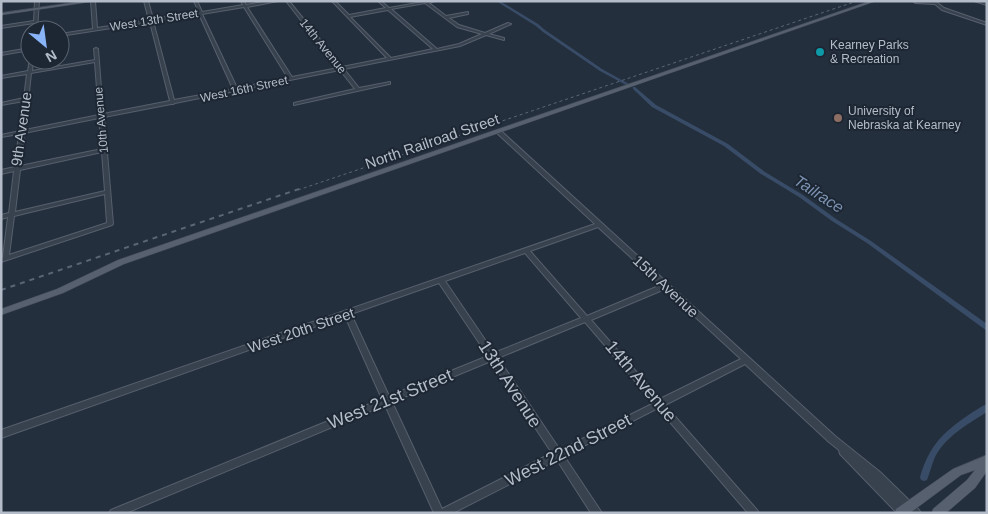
<svg xmlns="http://www.w3.org/2000/svg" width="988" height="514" font-family="Arial,sans-serif">
	<style>
		.lines { fill: none; stroke-linecap: round; stroke-linejoin: round }
		.canal { fill: #394c67; fill-rule: evenodd }
		.minor-casing { stroke: #565f6c; stroke-width: 2 }
		.major-casing { stroke: #414a57; stroke-width: 1 }
		.minor { fill: #38414e; fill-rule: evenodd }
		.major { fill: #56606e; fill-rule: evenodd }
		.rail-far1 { stroke: #5a6575; stroke-width: 1; stroke-dasharray: 3 3; stroke-linecap: butt }
		.rail { stroke: #5a6575; stroke-width: 2; stroke-dasharray: 5 5; stroke-linecap: butt }
		.culture-dot { fill: #0f9aa8; stroke: #1d2633; stroke-width: 2 }
		.education-dot { fill: #8d6e63; stroke: #1d2633; stroke-width: 2 }
		.labels { text-anchor: middle; dominant-baseline: central; stroke-width: 4; stroke-linejoin: round; paint-order: stroke }
		.far-street-label { font-size: 12px; fill: #b4bcc9; stroke: #1d2633 }
		.far-poi-label { font-size: 12px; fill: #b4bcc9; stroke: #1d2633; text-anchor: start }
		.street-label { font-size: 15px; fill: #b4bcc9; stroke: #1d2633 }
		.water-label { font-size: 16px; font-style: italic; fill: #7c92b1; stroke: #1d2633 }
		.near-street-label { font-size: 18px; fill: #b4bcc9; stroke: #1d2633 }
	</style>
	<rect width="100%" height="100%" fill="#242f3e"/>
	<g class="lines">
		<!-- canal -->
		<path class="canal" d="M496 1H500L538 24 545 30 602 69 629 84 626 85 600 71 543 32 536 26Z
			M633 87H635L656 105 728 144 765 172 803 195 836 219 871 241 987 324V331L867 243 832 221 799 197 761 174 724 146 652 107 633 89Z
			M987 404V412C968 424 946 436 935 457 932 464 930 472 927 480L924 481 921 480 920 477C929 447 941 434 967 416 973 412 980 407 987 404Z"/>
		<!-- minor casing -->
		<g class="minor-casing">
			<path id="minor" d="M35 1H39L37 30H33L34 23 1 28V26L34 21Z
				M91 1H95L97 28 149 20 144 1H148L153 19 199 12 194 1H197L202 12 243 5 241 1H244L246 5 269 1H278L247 7 292 77 338 68 286 1H289L342 67 387 58 332 1H335L349 15 386 8 378 1H381L389 8 423 2V1H435L429 3 446 16 468 12V14L449 18 459 25 485 33 508 23 511 24 489 34 504 38V40L486 35 460 46 344 69 359 88 390 82V84H389L294 105V103L355 89 340 70 175 103 173 104H171L104 117 113 224 112 225 1 262V258L3 257 8 217 1 219V215L9 213 14 171 1 174V170L15 167 19 134 1 137V135L20 131 24 101 1 105V103L24 98 27 74 1 78V76L28 71 30 59V60H33L32 71 95 60 94 49 96 48 98 49 103 114 170 101 150 22 60 36V34L93 29ZM425 3 457 27 482 34 459 44 437 49 391 9ZM244 7 288 78 237 88 202 14ZM388 10 433 49 391 58 350 17ZM199 14 233 89 174 100 153 21ZM95 62 99 115 25 130 31 73ZM99 118 102 149 20 166 24 133ZM102 152 105 191 15 212 20 170ZM105 194 107 223 9 255 14 216Z
				M915 1H935L944 8 987 23V25L942 10 935 4 916 3 914 2Z
				M974 1H980L987 3V5Z
				M30 48V50L1 55V53Z
				M497 131H501L835 436 880 472 919 510 921 513H909L908 512 909 513H897L840 454 839 450 829 442 745 364 665 405 757 510 759 513H748L658 408 564 456 602 513H591L557 460 453 513H434L385 405 126 513H109L111 510 382 399 345 316 1 438V430L595 224 497 133ZM598 227 661 285 587 316 530 251ZM525 253 581 318 494 353 445 281ZM439 283 488 356 389 396 351 314ZM665 289 741 359 660 399 591 320ZM585 322 654 403 560 450 498 358ZM491 361 552 453 442 509 392 402Z"/>
		</g>
		<!-- major casing -->
		<g class="major-casing">
			<path id="major" d="M84 1H96L1 15V13Z
				M870 1H876L124 264 63 293 1 315V309L57 289 118 260Z
				M987 455V471L975 488 946 513H932L933 509 967 480 975 470 961 475 910 513H895L896 509 953 469Z"/>
		</g>
		<!-- minor -->
		<use href="#minor" class="minor"/>
		<!-- major -->
		<use href="#major" class="major"/>
		<!-- rail-far1 -->
		<path class="rail-far1" d="M298 190 857 1"/>
		<!-- rail -->
		<path class="rail" d="M1 290 302 188"/>
	</g>
	<!-- markers -->
	<circle class="culture-dot" cx="820" cy="52" r="5"/>
	<circle class="education-dot" cx="838" cy="118" r="5"/>
	<g class="labels">
		<!-- far-street labels -->
		<g class="far-street-label">
			<text transform="translate(154 20) rotate(-9)">West 13th Street</text>
			<text transform="translate(323 46) rotate(51)">14th Avenue</text>
			<text transform="translate(244 89) rotate(-12)">West 16th Street</text>
			<text transform="translate(101 120) rotate(-95)">10th Avenue</text>
		</g>
		<!-- far-poi labels -->
		<g class="far-poi-label">
			<text x="830" y="45">Kearney Parks<tspan x="830" dy="14">&amp; Recreation</tspan></text>
			<text x="848" y="111">University of<tspan x="848" dy="14">Nebraska at Kearney</tspan></text>
		</g>
		<!-- street labels -->
		<g class="street-label">
			<text transform="translate(21 129) rotate(-82)">9th Avenue</text>
			<text transform="translate(432 141) rotate(-19)">North Railroad Street</text>
			<text transform="translate(666 286) rotate(43)">15th Avenue</text>
			<text transform="translate(301 330) rotate(-19)">West 20th Street</text>
		</g>
		<!-- water labels -->
		<g class="water-label">
			<text transform="translate(819 194) rotate(33)">Tailrace</text>
		</g>
		<!-- near-street labels -->
		<g class="near-street-label">
			<text transform="translate(641 381) rotate(50)">14th Avenue</text>
			<text transform="translate(510 384) rotate(57)">13th Avenue</text>
			<text transform="translate(390 399) rotate(-22)">West 21st Street</text>
			<text transform="translate(568 450) rotate(-27)">West 22nd Street</text>
		</g>
	</g>
	<!-- border -->
	<rect width="988" height="514" fill="none" stroke="#b4bcc9" stroke-width="5"/>
	<!-- north arrow -->
	<g transform="translate(45 45) rotate(151)"><circle r="24" fill="#1d2633" stroke="#59626f"/>
	<path d="M0-4L9 19L0 12L-9 19Z" fill="#8ab4f8"/>
	<text y="-8" font-size="14" font-weight="bold" text-anchor="middle" fill="#b4bcc9">N</text>
	</g>
</svg>
